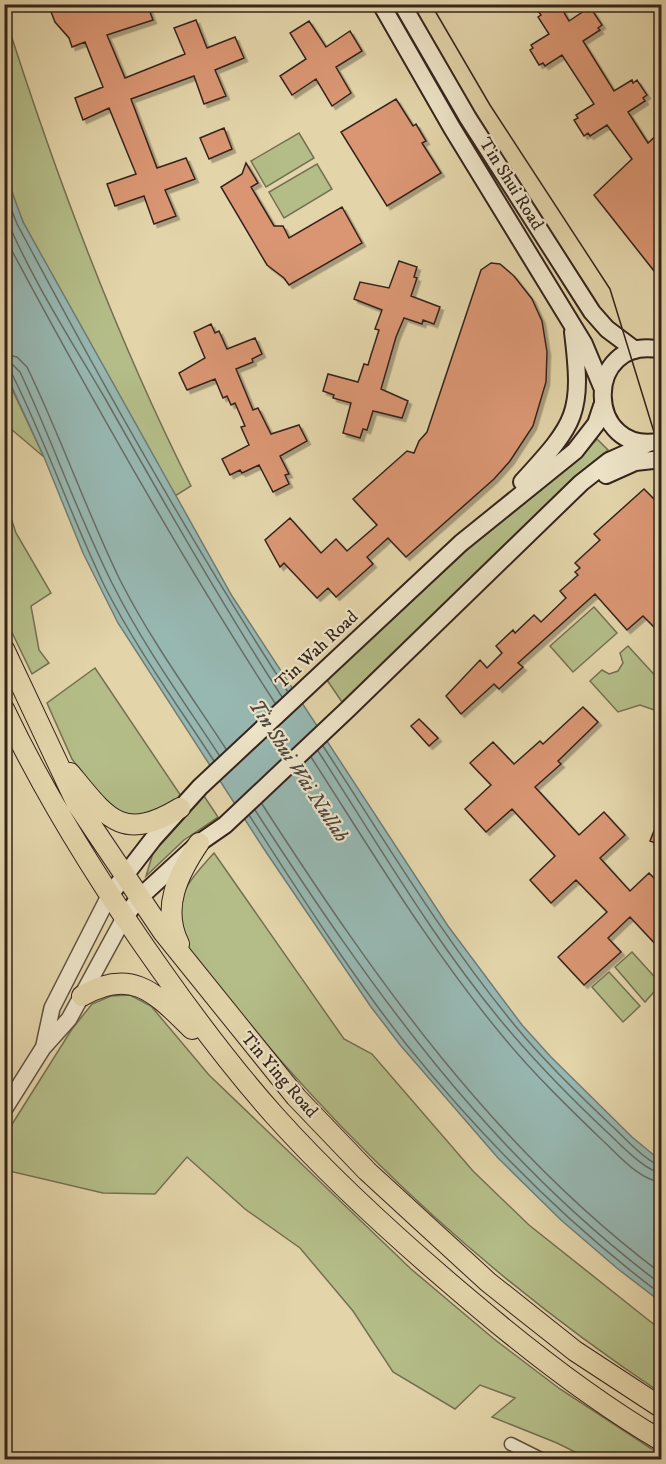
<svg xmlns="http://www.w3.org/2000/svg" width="666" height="1464" font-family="'IM FELL DW Pica',serif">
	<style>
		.green { fill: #b4bd88; stroke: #747052; stroke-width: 1.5 }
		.water { fill: #97b7b1; stroke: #707c75; stroke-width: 1.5 }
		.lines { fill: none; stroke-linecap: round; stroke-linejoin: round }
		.shore { stroke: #666e66; stroke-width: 1.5 }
		.building { fill: #da9673; stroke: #35241c; stroke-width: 1.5; filter: url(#shadow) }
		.minor-casing { stroke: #60503f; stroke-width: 15 }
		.tertiary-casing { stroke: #60503f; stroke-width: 18 }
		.secondary-casing { stroke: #35241c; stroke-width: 20 }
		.primary-casing { stroke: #35241c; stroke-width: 22 }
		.minor { stroke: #ede3c7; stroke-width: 12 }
		.tertiary { stroke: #ede3c7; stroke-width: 15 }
		.secondary { stroke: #ede3c7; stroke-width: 16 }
		.primary { stroke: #e3d4a9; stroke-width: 20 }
		.tram { stroke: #35241c; stroke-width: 1.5 }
		.labels { text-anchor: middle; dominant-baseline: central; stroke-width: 4.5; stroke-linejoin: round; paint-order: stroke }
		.street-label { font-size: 18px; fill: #35241c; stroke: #ede3c7 }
		.water-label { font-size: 20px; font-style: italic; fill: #4e4941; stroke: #ede3c7 }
	</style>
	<defs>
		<filter id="shadow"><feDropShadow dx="3.5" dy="3.5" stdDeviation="0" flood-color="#0004"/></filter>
	</defs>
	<rect width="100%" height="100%" fill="#e3d4a9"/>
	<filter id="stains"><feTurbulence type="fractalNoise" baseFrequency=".00333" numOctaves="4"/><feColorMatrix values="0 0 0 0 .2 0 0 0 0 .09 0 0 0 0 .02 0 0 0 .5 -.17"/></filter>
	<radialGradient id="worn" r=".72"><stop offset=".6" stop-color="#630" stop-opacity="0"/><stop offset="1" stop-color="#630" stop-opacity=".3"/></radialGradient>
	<!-- green -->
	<path class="green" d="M4 13C55 174 115 335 191 486L175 496 65 300 23 222 13 198 4 170Z
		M299 133 314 158 266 187 251 161Z
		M317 164 332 189 284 218 269 192Z
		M4 372 44 457 5 424Z
		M597 439 608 450 575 476 342 702 327 680 467 550 580 458Z
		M4 497 16 533 51 593 31 606 39 650 49 663 32 674 5 618Z
		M594 607 617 633 573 672 550 646Z
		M628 646 661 682 660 712 640 705 618 712 590 681 602 670 609 674 618 671 623 663 620 653Z
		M95 668 181 796 170 807 127 820 97 793 72 759 47 703Z
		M204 796 218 817 184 840 146 876 153 853Z
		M214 853 344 1039 372 1054 473 1171 529 1225 661 1330V1393C500 1286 355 1154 233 1004 220 988 185 950 180 931 172 897 193 876 214 853Z
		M632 952 661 984 645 1002 615 967Z
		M609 972 640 1006 623 1022 592 987Z
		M130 995 151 1006 209 1075 411 1269 494 1339 560 1389 661 1455V1459H589L557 1443 492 1417 515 1398 480 1385 455 1409 393 1372 353 1311 300 1248 245 1209 187 1157 155 1194 103 1193 9 1171 4 1137 72 1029 92 1004 111 996Z"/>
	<!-- water -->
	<path class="water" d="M4 170 23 222 232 596 448 926 522 1025 551 1057 632 1137 661 1161V1302L618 1269 561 1220 498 1158 401 1046 371 1007 264 849 118 623 83 553 44 457 5 372Z"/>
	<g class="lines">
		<!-- shore -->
		<path class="shore" d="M4 190 17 224 31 250C111 400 195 549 288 692
			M4 213C30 277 71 340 106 400 163 501 219 599 282 697
			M4 236C89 395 177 552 275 703
			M4 354 17 357 27 367C61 437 86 510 120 580 150 639 190 694 226 749
			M4 363 13 365 20 372C53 442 78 516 113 585 143 645 183 700 219 755
			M4 371 12 374C47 444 71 517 105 587 136 648 177 704 214 761
			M323 746C385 841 444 940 517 1028 546 1063 579 1095 612 1126 623 1136 648 1164 662 1166
			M318 751C380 847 438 948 513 1035 543 1070 575 1102 608 1133 620 1144 646 1172 662 1173
			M311 757C373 853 432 952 505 1039 534 1074 567 1106 600 1138 616 1152 639 1181 662 1182
			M262 804C375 979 493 1147 662 1274
			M255 810C372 990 488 1155 662 1285
			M249 815C299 892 349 972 406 1044 481 1137 566 1223 662 1295"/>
	</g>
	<!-- building -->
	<path class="building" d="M48 4H147L153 20 107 35 125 78 185 54 174 28 196 20 207 48 235 37 244 58 215 70 226 96 204 104 194 76 131 99 157 168 186 158 195 179 165 190 176 216 154 224 144 196 115 206 107 184 136 174 109 108 83 120 75 98 103 87 85 42 72 47 69 38 55 22Z
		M549 4H559L569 21 587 9 588 12 592 10 602 25 598 28 600 30 583 41 614 91 632 80 633 83 637 80 647 95 643 98 645 101 628 112 648 143 662 130V281L594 195 632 159 607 125 590 136 588 133 584 136 574 120 578 118 576 115 594 104 562 55 545 66 543 63 539 65 530 50 533 48 531 45 549 34 538 17 541 15 538 11Z
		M309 21 326 47 350 31 362 51 336 67 351 93 332 106 316 79 292 95 280 76 306 59 290 33Z
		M396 99 413 126 416 124 426 141 422 143 441 173 387 206 341 132Z
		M224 128 232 149 209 159 200 138Z
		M246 163 258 183 251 187 274 226H283L289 238 342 207 362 243 289 285 284 278 267 265 221 187 242 174Z
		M399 261 417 267 414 277 417 278 411 296 440 307 434 324 423 320 422 324 404 318 396 337 381 389 408 401 402 418 373 411 367 430 363 429 360 438 343 433 351 403 333 398 334 395 323 391 328 374 358 382 364 364 368 365 371 355 379 330 375 329 382 310 354 299 360 282 389 288Z
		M491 263 500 264 514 276 532 299 542 321 547 352 546 382 533 426 510 461 494 479 406 557 388 538 367 557 373 564 336 597 328 588 317 598 284 563 280 567 265 540 290 518 321 553 336 539 347 551 377 525 353 499 407 451 414 453 419 441 427 432 481 270Z
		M211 324 215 333 219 331 227 349 255 338 262 354 252 359 253 362 236 369 253 410 258 408 271 434 299 425 307 441 280 456 289 474 285 475 289 484 273 492 259 465 242 473 240 470 230 475 222 459 249 445 241 427 245 426 235 403 231 405 227 396 223 398 215 379 187 390 179 373 205 358 194 332Z
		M644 489 662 507V635L643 616 627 630 595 594 518 663 523 667 499 689 494 684 461 714 446 696 480 660 487 668 502 653 496 646 513 630 515 633 534 615 541 622 566 598 560 591 578 575 575 572 580 568 575 563 600 540 594 534Z
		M583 707 598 722 558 761 561 764 535 787 579 835 604 812 625 835 600 858 630 891 649 873 662 886V951L630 917 608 938 621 952 584 985 558 957 607 912 576 880 551 903 530 880 555 856 512 809 486 832 465 809 491 785 470 763 493 742 514 764 540 741 543 744Z
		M419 719 438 738 429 746 411 726Z
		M661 813H662V845L650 841Z"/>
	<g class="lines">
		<!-- minor casing -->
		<g class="minor-casing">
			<path id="minor" d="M511 1444 543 1460"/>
		</g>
		<!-- tertiary casing -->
		<g class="tertiary-casing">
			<path id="tertiary" d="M44 1045 52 1008 109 896
				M4 1110 43 1048 69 1019 124 918"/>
		</g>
		<!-- secondary casing -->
		<g class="secondary-casing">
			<path id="secondary" d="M381 4 452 128 584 344 602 387
				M402 4 468 118 592 312 607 329 635 350
				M662 350C581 333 585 459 662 441
				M606 475 635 462 662 459
				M522 482C577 422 583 414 573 332
				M109 896 153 839 200 787 461 543 575 451 596 424 602 406
				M124 918 139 898 199 843 225 825 347 710 581 483 609 461 649 443"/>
		</g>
		<!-- primary casing -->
		<g class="primary-casing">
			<path id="primary" d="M4 649 77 804 163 932 296 1097 367 1171 488 1282 575 1351 662 1408
				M4 709C48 801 102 887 161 970 197 1021 234 1070 275 1116 336 1184 403 1244 472 1302 532 1353 594 1401 662 1441
				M70 773C107 818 122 843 180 808
				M179 944C161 908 178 874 199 843
				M82 996C133 966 157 995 192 1029"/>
		</g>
		<!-- minor -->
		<use href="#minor" class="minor"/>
		<!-- tertiary -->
		<use href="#tertiary" class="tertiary"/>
		<!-- secondary -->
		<use href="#secondary" class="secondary"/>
		<!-- primary -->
		<use href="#primary" class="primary"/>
		<!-- tram -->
		<path class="tram" d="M431 4 490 105 610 289 662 458"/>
	</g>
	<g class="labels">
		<!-- street labels -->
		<g class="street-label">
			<text transform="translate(511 184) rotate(58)">Tin Shui Road</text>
			<text transform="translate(317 650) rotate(-43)">Tin Wah Road</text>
			<text transform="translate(279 1075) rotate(49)">Tin Ying Road</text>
		</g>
		<!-- water labels -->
		<g class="water-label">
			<text transform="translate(298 771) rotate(57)">Tin Shui Wai Nullah</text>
		</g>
	</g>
	<!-- margin -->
	<rect width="666" height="1464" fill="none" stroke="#e3d4a9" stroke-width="24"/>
	<rect x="6" y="6" width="654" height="1452" fill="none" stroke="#35241c" stroke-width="3"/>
	<rect x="12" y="12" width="642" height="1440" fill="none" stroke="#35241c" stroke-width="1.5"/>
	<rect width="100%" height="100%" filter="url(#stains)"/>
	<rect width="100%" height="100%" fill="url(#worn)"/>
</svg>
